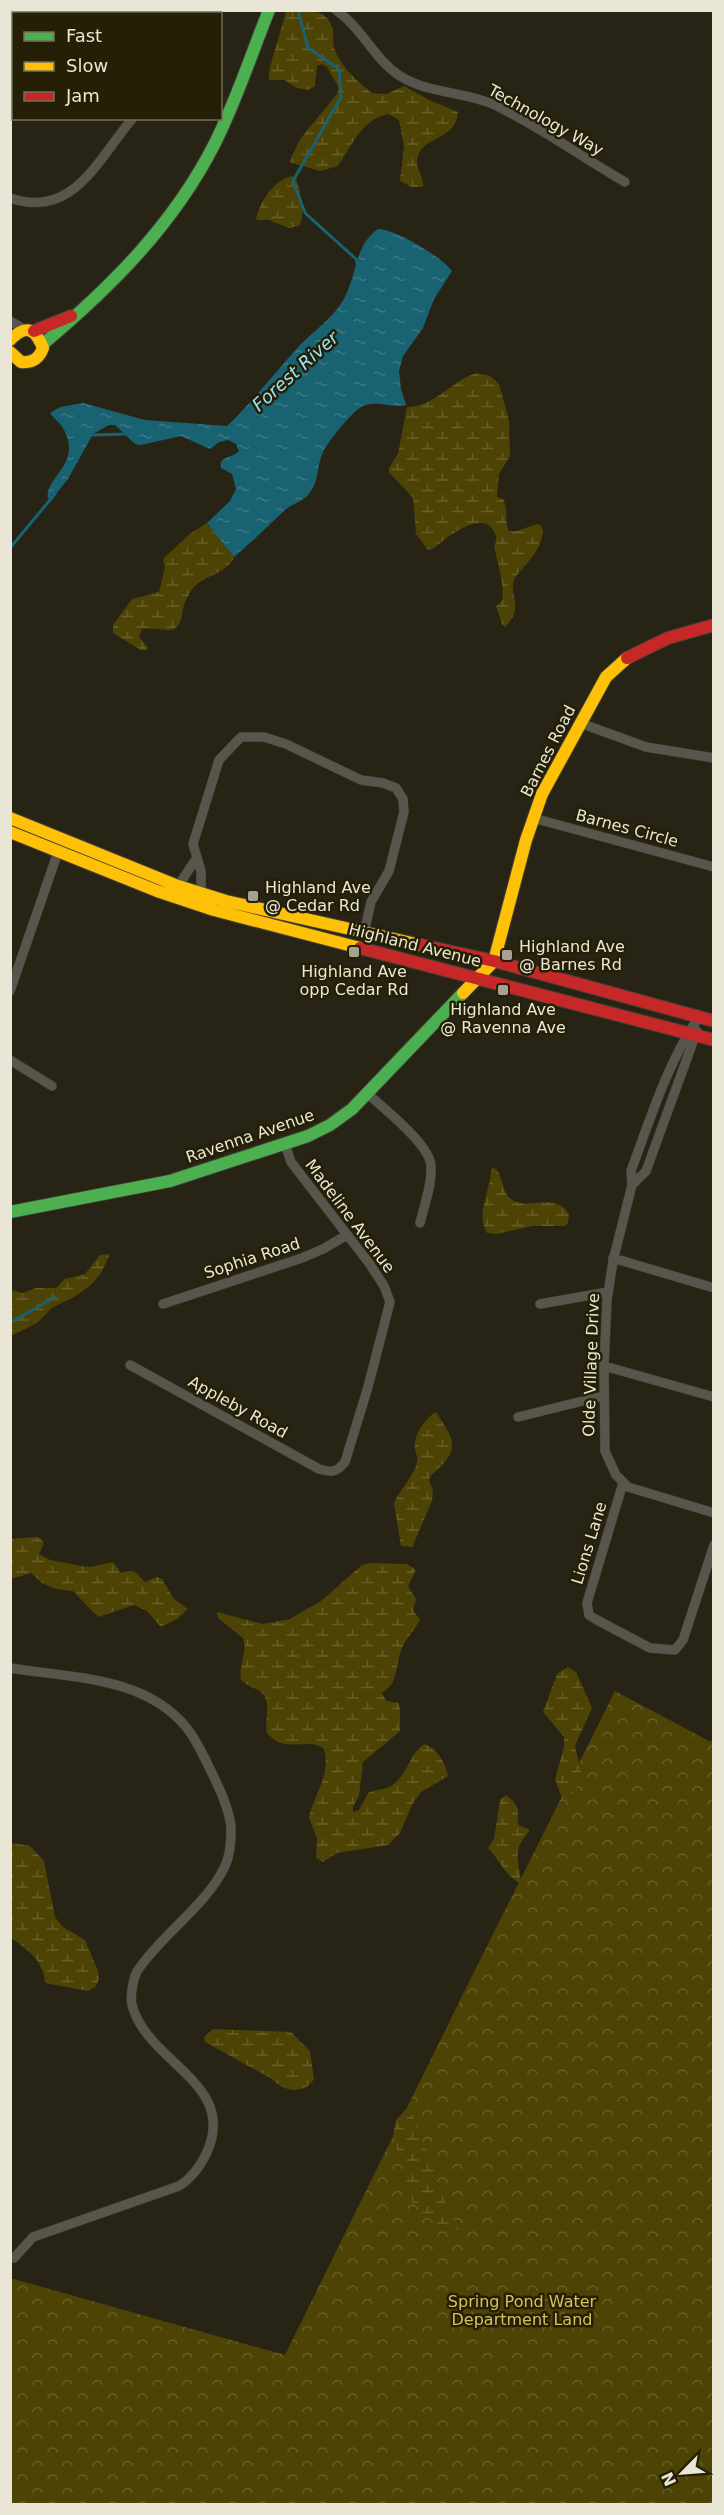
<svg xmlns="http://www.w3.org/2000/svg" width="724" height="2515" font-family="'DejaVu Sans',sans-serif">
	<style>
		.forest { fill: url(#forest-crowns) }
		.wetland { fill: url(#wetland-marsh) }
		.water { fill: url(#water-ripples) }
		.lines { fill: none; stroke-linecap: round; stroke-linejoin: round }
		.stream { stroke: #196272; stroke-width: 3 }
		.street-casing { stroke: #434036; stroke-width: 10 }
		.fast-casing { stroke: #434036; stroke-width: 14 }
		.slow-casing { stroke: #434036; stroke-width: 14 }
		.jam-casing { stroke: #434036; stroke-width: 14 }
		.street { stroke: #58564c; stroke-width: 9 }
		.fast { stroke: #4caf50; stroke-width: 12 }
		.slow { stroke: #ffc107; stroke-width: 12 }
		.jam { stroke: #c62828; stroke-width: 12 }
		.poi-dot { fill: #a5a293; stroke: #241f05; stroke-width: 2 }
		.labels { text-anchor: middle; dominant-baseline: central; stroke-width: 5; stroke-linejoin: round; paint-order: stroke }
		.street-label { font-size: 16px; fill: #e9e6d6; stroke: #241f05 }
		.poi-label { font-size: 16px; fill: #e9e6d6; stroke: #241f05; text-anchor: start }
		.park-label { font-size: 16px; fill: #d6c157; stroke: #241f05 }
		.water-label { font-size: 18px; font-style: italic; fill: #9be2f8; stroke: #241f05 }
	</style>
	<defs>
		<pattern id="forest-crowns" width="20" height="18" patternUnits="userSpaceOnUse" patternTransform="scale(1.5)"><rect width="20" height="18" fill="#4d4304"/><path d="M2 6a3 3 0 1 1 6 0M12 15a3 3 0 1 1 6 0" fill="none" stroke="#675e28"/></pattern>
		<pattern id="wetland-marsh" width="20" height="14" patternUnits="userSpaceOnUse" patternTransform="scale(1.5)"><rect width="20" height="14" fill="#4d4304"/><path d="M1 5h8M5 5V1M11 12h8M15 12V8" fill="none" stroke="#675e28"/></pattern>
		<pattern id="water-ripples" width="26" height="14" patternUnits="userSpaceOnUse" patternTransform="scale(1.5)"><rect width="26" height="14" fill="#196272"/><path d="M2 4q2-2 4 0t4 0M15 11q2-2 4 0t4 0" fill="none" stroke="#3a7885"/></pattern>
	</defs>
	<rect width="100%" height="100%" fill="#272416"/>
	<!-- forest -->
	<path class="forest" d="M615 1691 711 1742 713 1737V2504H11L10 2278 285 2355 472 1976Z"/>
	<!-- wetland -->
	<path class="wetland" d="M286 11C304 10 329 7 333 31 334 37 332 43 335 50 340 66 359 83 372 93L386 94 404 86 429 100 458 112C456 142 420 135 417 160 416 169 424 177 423 187H412L400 181 404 147 399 120 388 114C362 119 351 147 338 166L320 171 289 162 301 138 337 94 339 88 327 67 322 64 317 66 315 86 309 90 297 88 284 80H269C267 70 283 26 286 11Z
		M291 176 296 178C300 190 306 214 299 226L289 228 269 220H256C259 203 273 181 291 176Z
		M477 373 490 376 499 384 509 420 510 456 499 474 497 497 503 499C509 511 504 522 509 531H517L537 524 542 526C546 547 526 563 514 579 509 599 525 606 505 627L502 624 496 606 502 601C505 584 498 567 495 550 493 545 497 542 496 536 486 505 446 538 433 549L428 550 416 534 413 498 389 472V468L398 454 407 407C435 407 452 380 477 373Z
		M207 523 234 557C228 572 208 575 197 584 192 588 189 594 186 600 181 609 184 623 174 629 170 632 150 627 142 629L139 637 147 647V650H141L113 633V625L132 599 159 592 165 567 163 560 166 556 191 533Z
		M494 1168C506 1176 499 1197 517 1202 535 1208 556 1193 569 1214L568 1223 565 1226H533L497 1234 487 1233C475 1214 491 1190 491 1169Z
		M110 1254 101 1273 91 1285 74 1297 53 1307 37 1323 11 1336V1290L23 1293 36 1288H56L65 1279 85 1274 100 1255Z
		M436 1412C452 1438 462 1446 437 1470 432 1475 430 1475 429 1481L433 1490 432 1501 414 1543 412 1547 401 1546 394 1503C400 1490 411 1479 416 1466 419 1458 416 1455 415 1448 413 1435 426 1418 436 1412Z
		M35 1537 40 1538 44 1543 39 1554 50 1560 81 1566 90 1567 113 1562 121 1573C135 1568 136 1573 145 1582L157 1577 162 1579 174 1599 188 1609 177 1619 161 1627 147 1611 134 1605 98 1617 73 1591 56 1589 42 1583 31 1573 11 1579V1539Z
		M371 1563 407 1564 416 1570 408 1586 416 1599 413 1610 420 1620C415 1630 406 1638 402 1648 394 1666 400 1684 381 1693L387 1701 398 1703 400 1707V1731L363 1762 359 1796 353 1807V1812L359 1810 368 1793C376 1789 385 1790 391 1786 407 1776 410 1753 424 1744 436 1747 446 1763 448 1776L421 1792 412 1805 400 1833 388 1845 337 1853 323 1862 316 1858 317 1838 309 1818C314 1792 331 1778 324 1749 307 1735 287 1756 267 1733 264 1720 272 1704 262 1693 256 1688 247 1686 241 1680 238 1665 248 1652 243 1638L218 1618 217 1612 263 1624 290 1619 321 1601 362 1565Z
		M568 1667 576 1672 592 1708 575 1746 583 1780 570 1797 563 1801 555 1779 564 1747V1737L543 1712 557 1674Z
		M506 1795C521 1806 517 1810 518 1825L530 1830C517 1847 516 1848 519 1869 520 1875 521 1877 520 1883 506 1877 499 1859 488 1848L494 1839 500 1800Z
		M11 1843 30 1846 44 1861 55 1917 63 1927 85 1940 98 1971 99 1979 96 1986 88 1991 45 1983C44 1961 27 1949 11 1938Z
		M213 2029 291 2032 310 2051 314 2079C304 2095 284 2092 272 2079L205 2042 204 2037Z
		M407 2108C414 2114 414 2121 417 2129 434 2162 440 2199 460 2230 440 2229 423 2216 411 2200L393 2135 396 2120Z"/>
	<!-- water -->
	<path class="water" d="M378 229C395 229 442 257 452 271L434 299 423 328 403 356 399 371 401 389 406 405C391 409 375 399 361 407 352 412 327 443 323 452 316 468 320 481 308 495 301 502 292 504 285 510 268 526 252 542 234 557L207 523 230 501 236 489 232 474 221 468C218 456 233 458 239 451L236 444 228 440 219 442 210 449 181 436 141 445 135 444 115 425H109L93 434 68 479 51 500 48 498C44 479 81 464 65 432 62 424 55 420 50 413L60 407 83 403 145 420 227 426C254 400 276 371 301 344 314 331 330 320 340 305 358 280 352 247 378 229Z"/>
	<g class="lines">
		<!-- stream -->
		<path class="stream" d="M298 10 308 48 339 69 341 97 293 181 305 213 356 259 357 263
			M90 435 128 434
			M10 548 55 494
			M10 1323 55 1297"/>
		<!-- street casing -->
		<g class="street-casing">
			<path id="street" d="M158 10 159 14
				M336 10C362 28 374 59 400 76 429 94 464 91 495 105 540 127 582 157 625 182
				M46 14 55 10
				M10 32 14 30
				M10 198C74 220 98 158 133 118
				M10 321 24 329
				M580 723 646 747 714 758
				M533 818 714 867
				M178 886 196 859
				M201 893V871L193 844 219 760 241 737H264L286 744 361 780 383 783 396 788 403 799 404 812 389 871 371 902 364 933
				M10 991 58 852
				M699 1017C669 1059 649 1122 631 1171L632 1185 613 1261 607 1300 604 1366 605 1451 616 1475 628 1487 714 1513
				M10 1060 52 1086
				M367 1093C384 1109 431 1145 431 1167 432 1185 424 1206 420 1223
				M632 1185 646 1171 697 1031
				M613 1258 714 1288
				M163 1304 302 1258 323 1249 347 1235
				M540 1304 608 1292
				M130 1365 319 1469C332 1473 337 1472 345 1462L368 1387 390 1302 384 1286 369 1263 291 1162 285 1144
				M604 1366 714 1397
				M518 1417 603 1396
				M623 1483 587 1603 589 1615 597 1620 650 1648 675 1650 683 1640 714 1545
				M10 1668C71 1678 144 1676 186 1727 196 1739 204 1757 211 1771 219 1787 231 1812 231 1830 231 1841 230 1856 225 1866 207 1905 162 1934 138 1970 133 1977 130 1997 132 2005 147 2063 238 2083 207 2152 201 2165 192 2178 179 2186L33 2237 14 2258"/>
		</g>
		<!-- fast casing -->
		<g class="fast-casing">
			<path id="fast" d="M43 344C111 287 173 225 214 145 236 102 251 55 269 10
				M10 1212 170 1181 308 1136 330 1125 352 1109 463 993"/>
		</g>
		<!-- slow casing -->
		<g class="slow-casing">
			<path id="slow" d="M10 340C26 324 35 328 43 348 39 359 32 363 21 362L10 352
				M10 818 178 886 226 901 421 945
				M10 832 157 891 214 910 360 948
				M463 993 494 961 526 840 542 794 606 677 627 658"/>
		</g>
		<!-- jam casing -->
		<g class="jam-casing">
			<path id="jam" d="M34 331 71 316
				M627 658 668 638 714 625
				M421 945 494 961 714 1021
				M360 948 714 1040"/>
		</g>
		<!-- street -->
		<use href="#street" class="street"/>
		<!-- fast -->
		<use href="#fast" class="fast"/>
		<!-- slow -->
		<use href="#slow" class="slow"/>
		<!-- jam -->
		<use href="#jam" class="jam"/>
	</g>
	<!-- markers -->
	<g class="poi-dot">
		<rect x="247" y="890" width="12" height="12" rx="3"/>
		<rect x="348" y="946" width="12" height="12" rx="3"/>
		<rect x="501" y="949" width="12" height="12" rx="3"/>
		<rect x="497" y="984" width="12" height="12" rx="3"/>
	</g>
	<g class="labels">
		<!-- street labels -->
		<g class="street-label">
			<text transform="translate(546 120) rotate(29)">Technology Way</text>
			<text transform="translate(548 751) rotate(-63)">Barnes Road</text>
			<text transform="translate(627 828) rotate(15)">Barnes Circle</text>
			<text transform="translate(415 945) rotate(14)">Highland Avenue</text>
			<text transform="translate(250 1136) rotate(-19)">Ravenna Avenue</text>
			<text transform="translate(350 1216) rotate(53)">Madeline Avenue</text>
			<text transform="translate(252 1258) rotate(-18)">Sophia Road</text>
			<text transform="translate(591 1365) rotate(-88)">Olde Village Drive</text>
			<text transform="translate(238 1407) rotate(29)">Appleby Road</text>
			<text transform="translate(589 1543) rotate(-73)">Lions Lane</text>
		</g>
		<!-- poi labels -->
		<g class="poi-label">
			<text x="265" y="887">Highland Ave<tspan x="265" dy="18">@ Cedar Rd</tspan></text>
			<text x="519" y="946">Highland Ave<tspan x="519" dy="18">@ Barnes Rd</tspan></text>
			<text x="354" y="971" text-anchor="middle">Highland Ave<tspan x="354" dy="18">opp Cedar Rd</tspan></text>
			<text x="503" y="1009" text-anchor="middle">Highland Ave<tspan x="503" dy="18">@ Ravenna Ave</tspan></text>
		</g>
		<!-- park labels -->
		<g class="park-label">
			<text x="522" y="2301">Spring Pond Water<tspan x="522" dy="18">Department Land</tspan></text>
		</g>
		<!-- water labels -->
		<g class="water-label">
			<text transform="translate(295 371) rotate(-42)">Forest River</text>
		</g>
	</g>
	<!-- border -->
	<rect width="724" height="2515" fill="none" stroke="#e9e6d6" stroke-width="24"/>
	<!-- legend -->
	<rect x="12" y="12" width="210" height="108" fill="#241f05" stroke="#736f59" stroke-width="1.5"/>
	<rect x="24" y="32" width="30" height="9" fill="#4caf50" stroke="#736f59" stroke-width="1.5"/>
	<text x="66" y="42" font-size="18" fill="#e9e6d6">Fast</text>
	<rect x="24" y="62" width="30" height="9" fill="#ffc107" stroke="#736f59" stroke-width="1.5"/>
	<text x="66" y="72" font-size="18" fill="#e9e6d6">Slow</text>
	<rect x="24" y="92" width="30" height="9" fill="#c62828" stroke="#736f59" stroke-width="1.5"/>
	<text x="66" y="102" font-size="18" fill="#e9e6d6">Jam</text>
	<!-- north arrow -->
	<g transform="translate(682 2473) rotate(245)" stroke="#241f05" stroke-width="4.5" paint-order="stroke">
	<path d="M0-4.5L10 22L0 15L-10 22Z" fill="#e9e6d6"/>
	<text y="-9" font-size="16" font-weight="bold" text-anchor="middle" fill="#e9e6d6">N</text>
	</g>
</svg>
